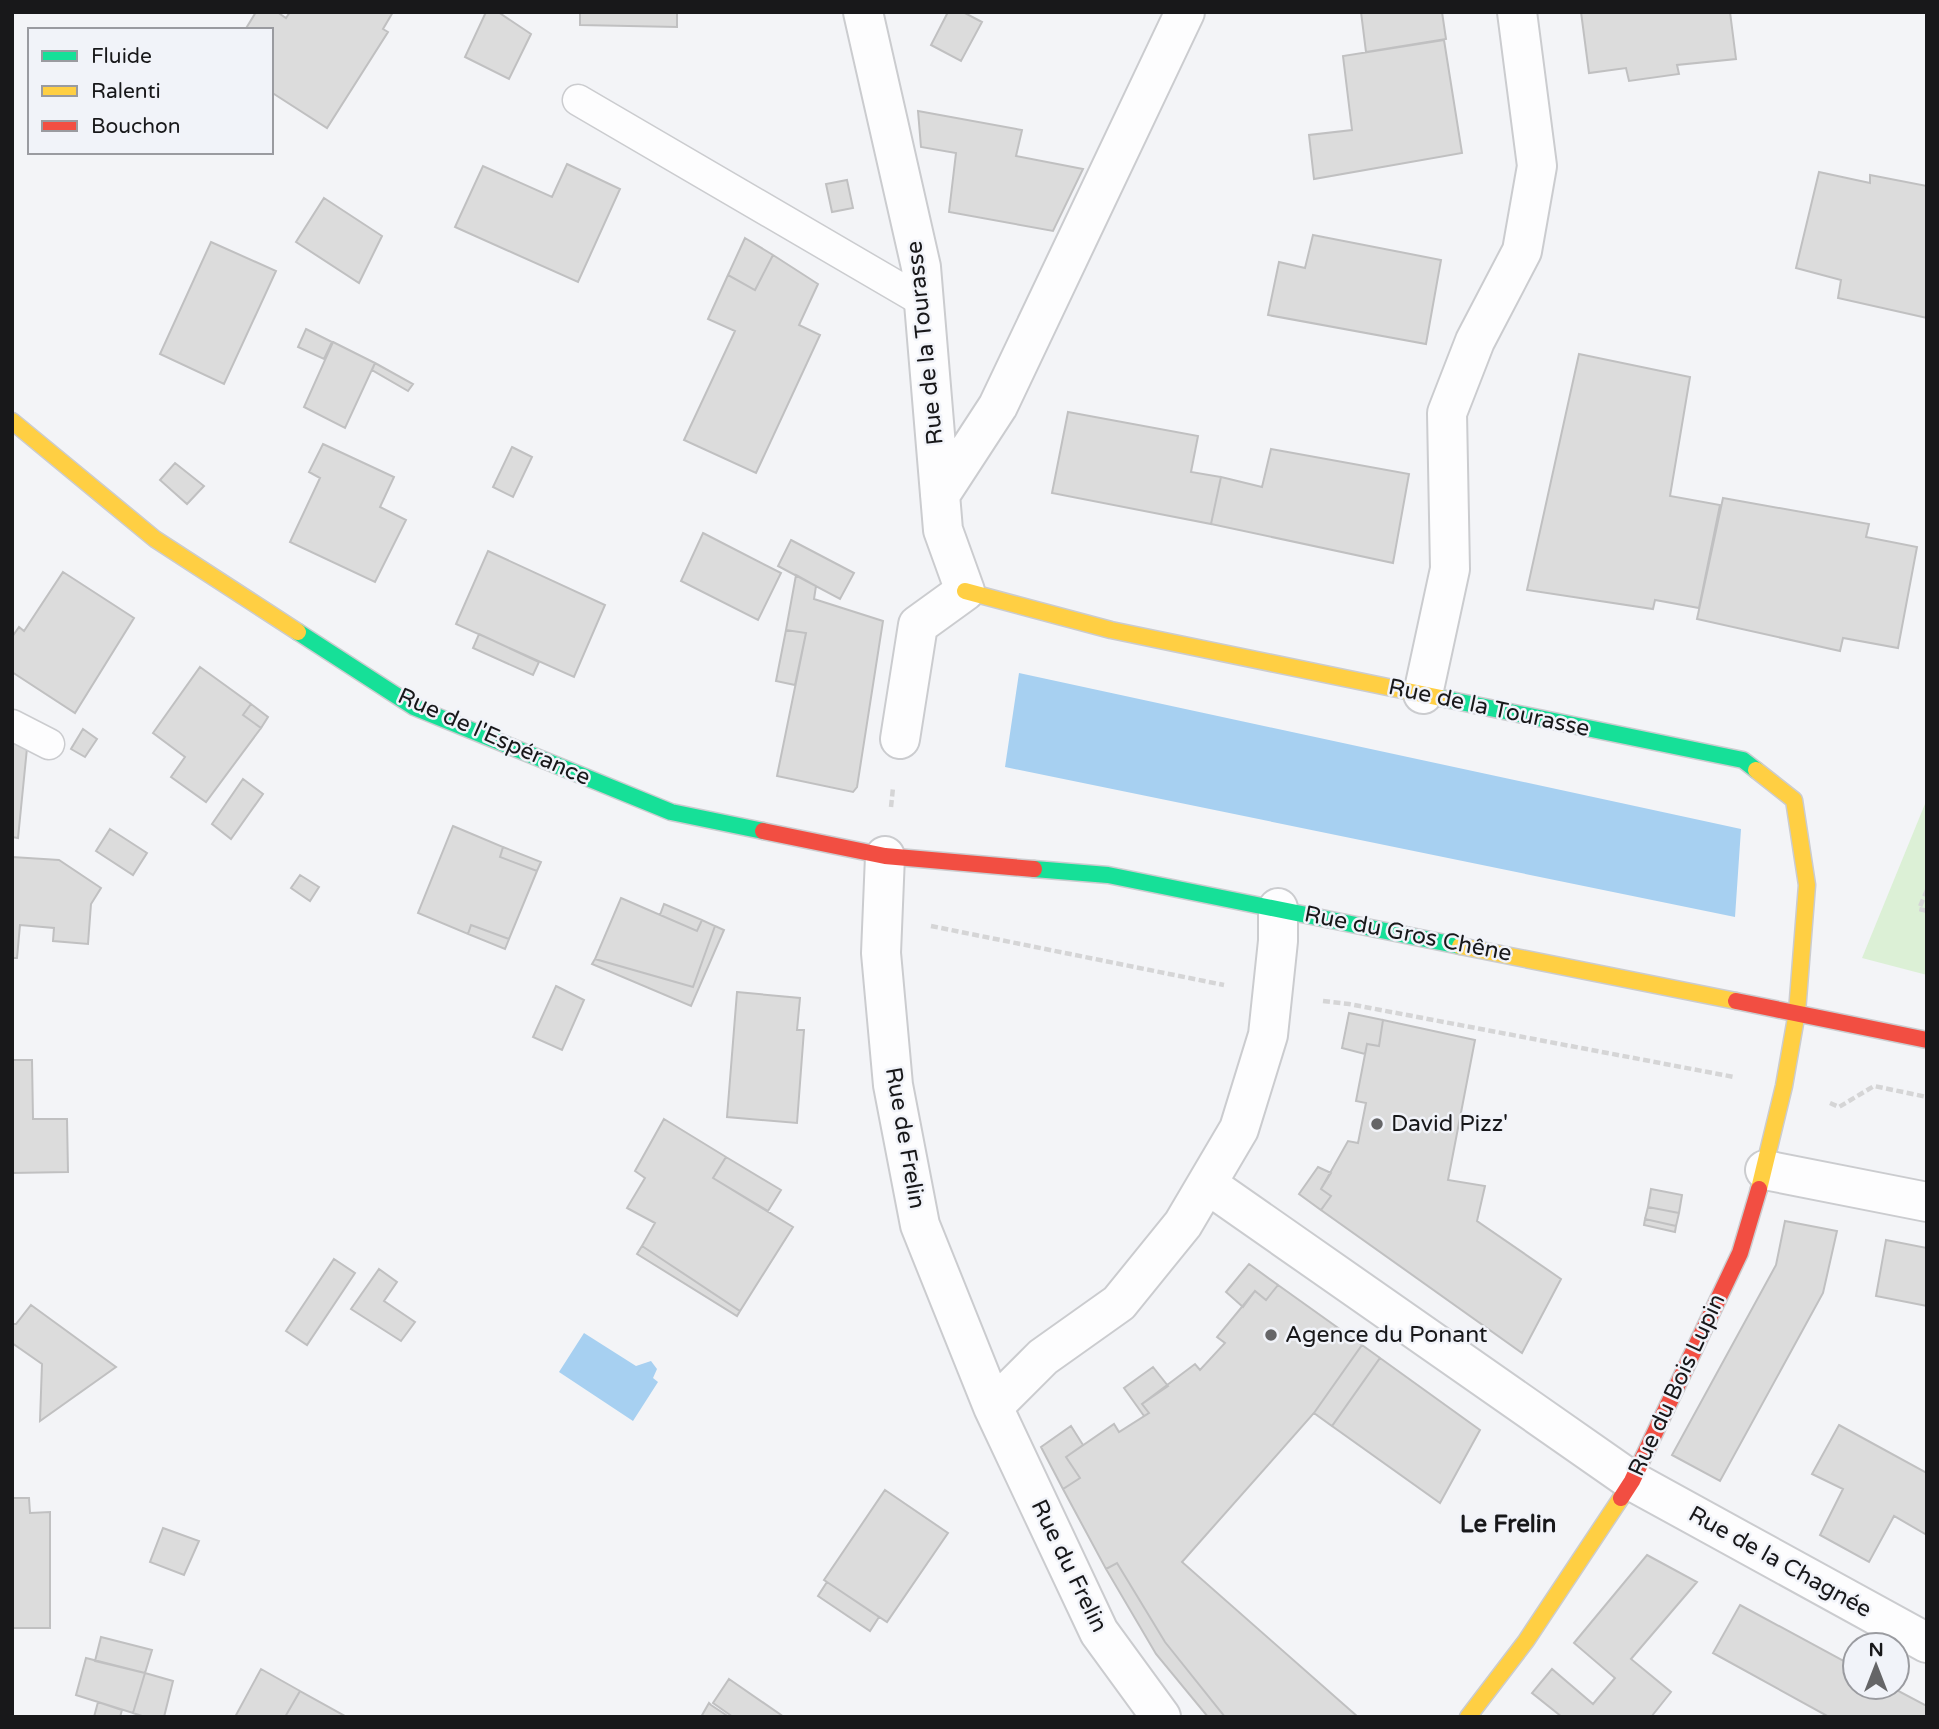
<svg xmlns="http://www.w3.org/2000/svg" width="1939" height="1729" font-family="'Varela Round',sans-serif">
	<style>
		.green { fill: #dcf0d6 }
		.water { fill: #a7d0f1 }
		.building { fill: #dcdcdc; stroke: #c0c0c1; stroke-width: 2 }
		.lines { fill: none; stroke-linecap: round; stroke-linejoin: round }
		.lane-casing { stroke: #cbcccf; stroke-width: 33 }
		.street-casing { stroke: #cbcccf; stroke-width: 42 }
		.fast-casing { stroke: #cbcccf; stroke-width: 19 }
		.slow-casing { stroke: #cbcccf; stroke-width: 19 }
		.jam-casing { stroke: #cbcccf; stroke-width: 19 }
		.path { stroke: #d5d5d6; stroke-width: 4.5; stroke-dasharray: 7 3.5; stroke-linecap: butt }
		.lane { stroke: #fdfdfe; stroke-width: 30 }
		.street { stroke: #fdfdfe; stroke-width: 38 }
		.fast { stroke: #16e098; stroke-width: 16 }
		.slow { stroke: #ffcf43; stroke-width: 16 }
		.jam { stroke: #f24e42; stroke-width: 16 }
		.poi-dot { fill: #656567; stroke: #f1f3f9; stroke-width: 2.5 }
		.labels { text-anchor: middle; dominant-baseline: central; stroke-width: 5; stroke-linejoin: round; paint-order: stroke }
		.street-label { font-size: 23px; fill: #18181a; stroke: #f1f3f9 }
		.poi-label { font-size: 23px; fill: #18181a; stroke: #f1f3f9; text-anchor: start }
		.neighbourhood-label { font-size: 24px; font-weight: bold; fill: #18181a; stroke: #f1f3f9 }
	</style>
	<rect width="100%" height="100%" fill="#f3f4f7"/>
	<!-- green -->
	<path class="green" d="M1927 799V975L1862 958Z"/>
	<!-- water -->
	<path class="water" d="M1019 673 1741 829 1735 917 1005 767Z
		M584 1333 636 1366 651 1361 657 1369 653 1378 658 1382 633 1421 559 1372Z"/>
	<!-- building -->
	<path class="building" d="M256 12H277L286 18 290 12H393L383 29 388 32 327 128 271 92V30H245Z
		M486 12H498L531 34 509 79 465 57Z
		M580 12H677V27L580 25Z
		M948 12H963L982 22 961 61 931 45Z
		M1361 12H1442L1446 39 1366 52Z
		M1581 12H1730L1736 59 1677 65 1679 74 1629 81 1626 68 1589 73Z
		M1444 40 1462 153 1314 179 1309 135 1352 130 1343 56Z
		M918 111 1022 130 1016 156 1083 169 1053 231 949 212 956 153 921 147Z
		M567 164 620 189 578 282 455 227 483 166 552 197Z
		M1819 172 1870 183V175L1927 186V318L1838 298 1841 280 1796 268Z
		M847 180 853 208 832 212 826 184Z
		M324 198 382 236 359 283 296 242Z
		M1313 235 1441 260 1426 344 1268 315 1279 262 1305 268Z
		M745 238 773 255 755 290 728 275Z
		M211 242 276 271 224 384 160 354Z
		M773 255 818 284 799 325 820 335 756 473 684 440 735 331 708 319 728 275 755 290Z
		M306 329 332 342 324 359 298 347Z
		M333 342 375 363 345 428 304 407Z
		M1579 354 1690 377 1670 496 1720 505 1699 608 1655 600 1653 609 1527 590Z
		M375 363 413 384 408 391 372 370Z
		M1068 412 1198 436 1191 472 1221 477 1211 524 1052 493Z
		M323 444 394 477 380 507 406 520 375 582 290 542 320 478 309 472Z
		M512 447 532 457 513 497 493 487Z
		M1271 449 1409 474 1393 563 1211 524 1221 477 1262 487Z
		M175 463 204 486 187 504 160 480Z
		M1723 498 1869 524 1866 537 1917 547 1898 648 1843 638 1840 651 1697 619Z
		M703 533 781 573 758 620 681 581Z
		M791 540 854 573 840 599 778 566Z
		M488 551 605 605 574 677 456 624Z
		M63 572 134 618 75 713 12 672V637L19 627 24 631Z
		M796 575 816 586 814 599 883 621 857 787 853 792 777 776 806 633 786 630Z
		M786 630 806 633 795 685 776 681Z
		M479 634 539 662 533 675 473 648Z
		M200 667 251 704 243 715 261 728 206 802 171 777 185 757 153 733Z
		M251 704 268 717 261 728 243 715Z
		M83 729 97 739 85 757 71 749Z
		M12 740 27 748 18 838 12 837Z
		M243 779 263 794 231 839 212 824Z
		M453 826 503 847 500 857 537 871 509 939 471 925 468 934 418 913Z
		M110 829 147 853 133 875 96 851Z
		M503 847 541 862 537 871 500 857Z
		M12 857 59 860 101 888 91 904 88 944 53 941 54 928 20 925 17 958H12Z
		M300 875 319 887 310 901 291 888Z
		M621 898 697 931 702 920 715 926 693 987 595 959Z
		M664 904 702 920 697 931 660 915Z
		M471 925 509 939 505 949 468 934Z
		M715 926 724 930 691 1006 592 964 595 959 693 987Z
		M556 986 584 1000 562 1050 533 1037Z
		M737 992 800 998 797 1030H804L797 1123 727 1117Z
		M1349 1013 1383 1020 1379 1046 1367 1044 1365 1054 1342 1048Z
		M1383 1020 1475 1040 1448 1180 1485 1186 1477 1221 1561 1279 1522 1353 1321 1210 1331 1196 1321 1189 1348 1141 1358 1143 1366 1103 1356 1101 1367 1044 1379 1046Z
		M12 1060H32L33 1119H67L68 1172 12 1173Z
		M664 1119 726 1157 713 1178 793 1227 740 1311 642 1246 655 1223 627 1208 645 1178 635 1171Z
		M726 1157 781 1190 768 1211 713 1178Z
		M1318 1167 1331 1173 1321 1189 1331 1196 1321 1210 1299 1194Z
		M1651 1189 1682 1195 1679 1213 1648 1207Z
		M1648 1207 1679 1213 1676 1226 1645 1219Z
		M1645 1219 1676 1226 1675 1232 1644 1225Z
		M1785 1221 1837 1231 1823 1293 1720 1481 1672 1455 1776 1265Z
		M1886 1240 1927 1248V1306L1876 1296Z
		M642 1246 740 1311 737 1316 637 1254Z
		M334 1259 355 1273 307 1345 286 1331Z
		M1249 1264 1278 1285 1266 1300 1255 1291 1243 1307 1226 1292Z
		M379 1269 397 1282 384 1301 415 1322 401 1341 351 1309Z
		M1278 1285 1362 1345 1314 1413 1182 1562 1358 1717H1225L1165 1642 1117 1563 1106 1569 1063 1489 1080 1478 1066 1457 1114 1424 1119 1432 1149 1413 1142 1404 1195 1364 1200 1370 1225 1343 1217 1337 1255 1291 1266 1300Z
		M31 1305 116 1367 40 1421 42 1364 12 1343V1324H16Z
		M1362 1345 1380 1358 1332 1426 1314 1413Z
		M1380 1358 1480 1430 1440 1503 1332 1426Z
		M1153 1367 1168 1386 1142 1404 1149 1413 1144 1416 1124 1388Z
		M1839 1425 1927 1473V1535L1894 1516 1869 1562 1820 1535 1843 1489 1812 1474Z
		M1071 1426 1083 1445 1066 1457 1080 1478 1063 1489 1041 1447Z
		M885 1490 948 1533 887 1622 824 1580Z
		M12 1498H29L30 1513 50 1512V1628H12Z
		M163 1528 199 1541 184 1575 150 1562Z
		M1647 1555 1697 1582 1631 1659 1671 1692 1651 1717H1562L1532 1693 1552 1669 1593 1704 1615 1678 1574 1643Z
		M1117 1563 1165 1642 1225 1717H1208L1156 1654 1106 1569Z
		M827 1582 879 1617 870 1631 818 1596Z
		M1740 1605 1855 1667V1687H1891L1927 1706V1717H1829L1713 1653Z
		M101 1637 152 1650 145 1673 95 1661Z
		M86 1658 145 1673 133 1713 76 1695Z
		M261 1669 300 1691 285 1717H235Z
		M145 1673 173 1681 164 1717H145L133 1713Z
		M729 1679 784 1717H733L713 1703Z
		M300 1691 347 1717H285Z
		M98 1702 122 1710 120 1717H94Z
		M709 1703 711 1705 729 1717H701Z"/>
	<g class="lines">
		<!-- lane casing -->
		<g class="lane-casing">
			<path id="lane" d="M578 100 924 302
				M12 725 49 744"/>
		</g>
		<!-- street casing -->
		<g class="street-casing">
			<path id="street" d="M863 12 921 267 943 530 965 591 918 625 900 739
				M940 495 998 406 1185 12
				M1423 694 1450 569 1447 413 1475 341 1522 251 1537 166 1517 12
				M885 856 881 953 893 1085 920 1225 993 1407 1099 1632 1161 1717
				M1765 1170 1927 1202
				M1207 1184 1632 1481 1927 1643
				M993 1407 1043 1357 1119 1303 1183 1224 1239 1129 1268 1035 1278 941V908"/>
		</g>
		<!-- fast casing -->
		<g class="fast-casing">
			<path id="fast" d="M298 632 414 707 671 812 763 831
				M1441 698 1743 760 1756 770
				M1034 869 1108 875 1460 946"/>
		</g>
		<!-- slow casing -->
		<g class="slow-casing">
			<path id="slow" d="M12 421 155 539 298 632
				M965 591 1111 630 1441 698
				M1756 770 1794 800 1807 885 1797 1012 1784 1086 1759 1189
				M1460 946 1736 1001
				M1468 1717 1526 1641 1621 1498"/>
		</g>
		<!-- jam casing -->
		<g class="jam-casing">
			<path id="jam" d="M763 831 885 856 1034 869
				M1736 1001 1927 1040
				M1621 1498 1632 1481 1740 1253 1759 1189"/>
		</g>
		<!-- path -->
		<path class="path" d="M891 807 893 788
			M1927 890 1919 909 1927 911
			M931 926 1224 985
			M1323 1001 1349 1004 1734 1077
			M1830 1103 1839 1107 1874 1086 1927 1097"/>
		<!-- lane -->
		<use href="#lane" class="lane"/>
		<!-- street -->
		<use href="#street" class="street"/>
		<!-- fast -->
		<use href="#fast" class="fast"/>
		<!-- slow -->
		<use href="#slow" class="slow"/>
		<!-- jam -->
		<use href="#jam" class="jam"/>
	</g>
	<!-- markers -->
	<g class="poi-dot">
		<circle cx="1377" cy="1124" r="7"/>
		<circle cx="1271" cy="1335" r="7"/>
	</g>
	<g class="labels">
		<!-- street labels -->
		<g class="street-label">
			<text transform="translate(925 343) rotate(-96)">Rue de la Tourasse</text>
			<text transform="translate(1489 708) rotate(12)">Rue de la Tourasse</text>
			<text transform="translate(494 737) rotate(24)">Rue de l'Espérance</text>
			<text transform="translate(1408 934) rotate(11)">Rue du Gros Chêne</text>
			<text transform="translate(905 1138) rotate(80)">Rue de Frelin</text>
			<text transform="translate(1677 1385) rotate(-65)">Rue du Bois Lupin</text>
			<text transform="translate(1780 1562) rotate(29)">Rue de la Chagnée</text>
			<text transform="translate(1069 1566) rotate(64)">Rue du Frelin</text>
		</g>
		<!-- poi labels -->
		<g class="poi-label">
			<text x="1391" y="1124">David Pizz'</text>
			<text x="1285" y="1335">Agence du Ponant</text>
		</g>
		<!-- neighbourhood labels -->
		<g class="neighbourhood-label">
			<text x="1508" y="1524">Le Frelin</text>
		</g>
	</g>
	<!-- border -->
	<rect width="1939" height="1729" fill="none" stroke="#18181a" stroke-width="28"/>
	<!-- legend -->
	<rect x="28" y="28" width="245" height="126" fill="#f1f3f9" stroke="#9a9ba0" stroke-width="2"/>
	<rect x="42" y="51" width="35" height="10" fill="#16e098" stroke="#9a9ba0" stroke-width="2"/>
	<text x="91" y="63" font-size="21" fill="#18181a">Fluide</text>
	<rect x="42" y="86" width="35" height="10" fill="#ffcf43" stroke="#9a9ba0" stroke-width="2"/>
	<text x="91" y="98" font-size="21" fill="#18181a">Ralenti</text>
	<rect x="42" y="121" width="35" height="10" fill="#f24e42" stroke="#9a9ba0" stroke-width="2"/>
	<text x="91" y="133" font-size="21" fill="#18181a">Bouchon</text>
	<!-- north arrow -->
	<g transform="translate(1876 1666)"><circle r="33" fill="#f1f3f9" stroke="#9a9ba0" stroke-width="2"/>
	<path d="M0-5L12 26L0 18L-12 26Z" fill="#656567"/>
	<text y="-10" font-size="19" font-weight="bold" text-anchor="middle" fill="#18181a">N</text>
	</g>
</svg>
